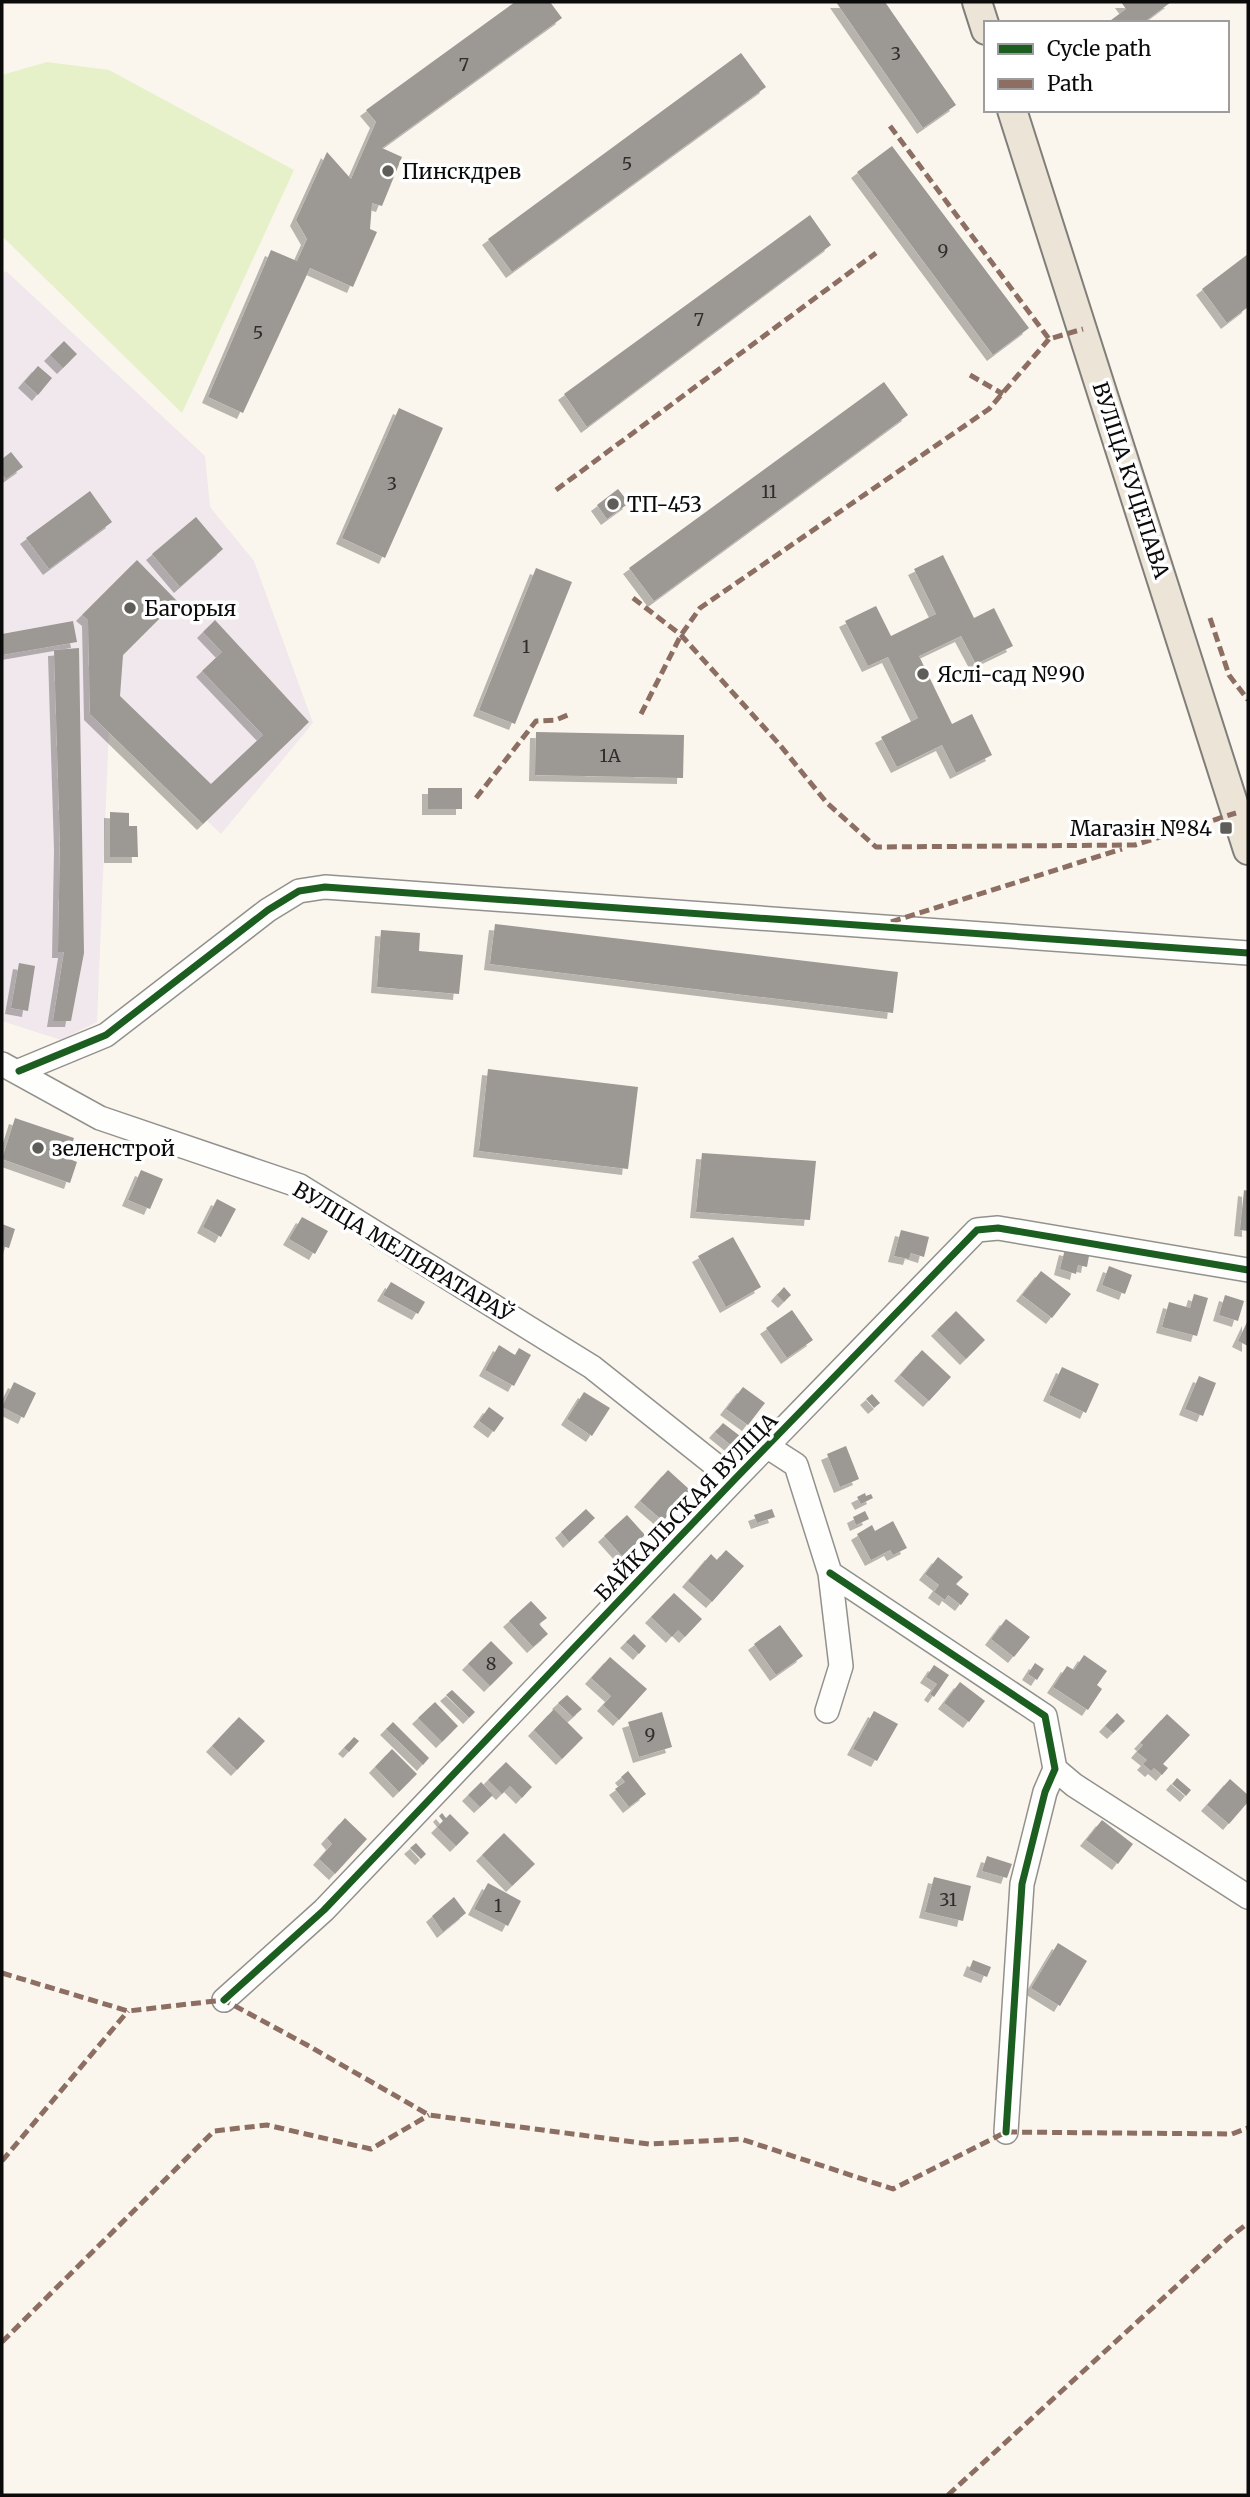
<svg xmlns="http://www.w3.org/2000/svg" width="1250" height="2497" font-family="Merriweather,serif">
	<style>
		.industrial { fill: #f0e8ec }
		.green { fill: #e6f1ca }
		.building { fill: #9c9894; filter: url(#shadow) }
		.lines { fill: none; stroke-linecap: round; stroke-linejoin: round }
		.minor-casing { stroke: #93918d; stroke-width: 26 }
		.major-casing { stroke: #807e7a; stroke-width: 32 }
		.minor { stroke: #fefefc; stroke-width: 23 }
		.major { stroke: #ece4d6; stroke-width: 28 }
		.quiet { stroke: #8d6e63; stroke-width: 5; stroke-dasharray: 10 5; stroke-linecap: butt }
		.cycleway-casing { stroke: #fff; stroke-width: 11 }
		.cycleway { stroke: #1b5e20; stroke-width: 7 }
		.poi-dot { fill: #5f5d5a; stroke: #fff; stroke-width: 2.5 }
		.labels { text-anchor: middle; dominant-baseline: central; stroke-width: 7; stroke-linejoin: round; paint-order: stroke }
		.number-label { font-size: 18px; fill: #2f2e2d }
		.poi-label { font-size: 21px; fill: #0b0b0b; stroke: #fff; text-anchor: start }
		.street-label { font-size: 21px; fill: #0b0b0b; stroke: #fff }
	</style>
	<defs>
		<filter id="shadow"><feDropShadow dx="-6" dy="6" stdDeviation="0" flood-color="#0004"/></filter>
	</defs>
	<rect width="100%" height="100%" fill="#faf6ed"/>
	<!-- industrial -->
	<path class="industrial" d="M6 271 205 456 210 507 254 561 313 723 221 834 109 728 97 1022 61 1040 2 1021V274Z"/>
	<!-- green -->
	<path class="green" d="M47 62 109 70 294 170 182 413 2 236V75Z"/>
	<!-- building -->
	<path class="building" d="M515 2H550L562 18 382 148 402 157 382 206 372 203 370 229 377 232 353 287 310 268 243 413 208 397 271 250 297 261 307 239 296 220 327 152 351 179 376 122 366 110Z
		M836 2H885L956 105 923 128Z
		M1121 2H1171L1143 23H1107L1126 9Z
		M741 53 766 87 512 272 488 239Z
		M892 146 1029 328 993 355 857 172Z
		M810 215 831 245 587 427 564 394Z
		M1248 254V307L1227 323 1202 289Z
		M64 341 77 354 63 368 50 355Z
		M38 366 52 378 38 395 24 382Z
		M884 382 908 415 654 601 629 568Z
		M399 408 443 428 385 558 342 538Z
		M11 452 23 467 6 479 2 474V459Z
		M618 489 629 503 607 519 597 505Z
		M90 491 112 522 49 569 26 538Z
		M196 517 223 549 180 587 152 554Z
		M943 555 974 618 994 608 1013 646 976 664 961 636 919 656 952 724 972 714 992 755 956 773 942 745 897 767 881 737 918 718 888 657 868 666 845 621 876 606 891 636 936 614 914 569Z
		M137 560 177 601 123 655 120 696 211 784 263 735 202 671 222 652 203 632 215 620 309 722 203 824 90 714 88 620 82 615Z
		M536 568 572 582 515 724 479 710Z
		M73 621 77 642 2 655V634Z
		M79 648 84 953 71 1021H53L64 952H58L60 844 54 650Z
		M536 732 684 735 683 778 535 775Z
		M428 788H462V809H428Z
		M110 812 129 813V826H137L138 857H110Z
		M495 924 898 972 893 1013 490 964Z
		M381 930 420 933 419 951 463 955 459 994 377 987Z
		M19 963 35 966 28 1011 11 1008Z
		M488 1069 638 1087 628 1169 479 1151Z
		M15 1118 74 1138 67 1158 77 1162 70 1183 2 1159Z
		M702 1153 816 1161 810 1220 696 1212Z
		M141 1170 163 1179 150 1209 128 1200Z
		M1244 1190 1248 1191V1231L1240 1230Z
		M217 1199 236 1209 221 1237 203 1227Z
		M302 1217 328 1231 315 1254 289 1239Z
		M2 1224 15 1229 9 1248 2 1246Z
		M901 1230 929 1237 924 1257 911 1253 909 1259 894 1256Z
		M733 1237 761 1287 726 1307 698 1256Z
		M1065 1249 1089 1256 1087 1267 1078 1265 1076 1274 1060 1269Z
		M1109 1266 1132 1275 1125 1294 1102 1285Z
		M1041 1271 1071 1294 1052 1318 1022 1295Z
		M391 1282 425 1302 418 1314 383 1295Z
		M784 1287 791 1295 784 1302 777 1295Z
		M1194 1294 1208 1298 1197 1336 1162 1327 1169 1302 1190 1308Z
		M1225 1295 1244 1301 1238 1321 1219 1315Z
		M792 1310 813 1340 787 1358 766 1328Z
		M956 1311 985 1340 966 1359 937 1330Z
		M1248 1320V1346L1238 1341Z
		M499 1345 515 1355 519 1348 531 1355 514 1386 485 1370Z
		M922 1350 951 1377 929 1401 900 1375Z
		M1062 1367 1099 1384 1086 1413 1049 1395Z
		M1199 1376 1216 1383 1203 1416 1185 1409Z
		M14 1382 36 1393 24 1418 2 1407Z
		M743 1387 765 1403 748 1425 726 1409Z
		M584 1392 610 1408 592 1436 567 1419Z
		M872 1394 880 1403 874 1408 866 1399Z
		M489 1407 504 1418 494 1432 479 1421Z
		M723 1423 740 1436 732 1446 715 1432Z
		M846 1446 859 1479 840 1487 827 1454Z
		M668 1470 690 1490 663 1521 640 1501Z
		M865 1493 866 1496 871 1494 873 1498 861 1504 857 1497Z
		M586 1509 595 1518 569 1542 561 1532Z
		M772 1509 775 1517 757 1523 754 1515Z
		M865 1511 869 1519 856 1525 853 1517Z
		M627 1515 645 1535 622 1556 604 1536Z
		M893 1521 907 1548 893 1555 890 1550 871 1560 857 1534 872 1525 875 1531Z
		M726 1550 744 1566 712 1602 688 1581 711 1554 717 1560Z
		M938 1557 963 1577 956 1584 969 1594 961 1605 948 1595 945 1600 934 1592 939 1585 925 1574Z
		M674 1593 702 1619 685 1637 678 1630 672 1637 651 1617Z
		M531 1601 547 1618 539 1624 548 1634 533 1647 509 1621Z
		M1006 1619 1030 1637 1014 1657 991 1639Z
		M780 1625 803 1656 776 1675 754 1644Z
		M634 1634 646 1646 639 1654 626 1642Z
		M491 1641 513 1663 490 1686 468 1664Z
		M1084 1655 1107 1671 1097 1685 1102 1689 1088 1710 1053 1687 1067 1666 1074 1670Z
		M610 1657 647 1689 619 1720 603 1705 611 1696 591 1678Z
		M1035 1663 1044 1669 1037 1680 1028 1674Z
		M934 1665 949 1675 934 1697 930 1694 937 1684 926 1677Z
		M960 1682 985 1701 969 1722 944 1703Z
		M452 1690 475 1712 469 1718 446 1695Z
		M567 1695 582 1709 573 1717 558 1703Z
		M435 1702 458 1726 442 1742 418 1718Z
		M554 1709 583 1738 562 1759 534 1730Z
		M874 1711 898 1724 877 1761 853 1749Z
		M662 1712 672 1747 639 1757 628 1722Z
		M1117 1713 1125 1721 1113 1733 1105 1726Z
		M1167 1714 1190 1735 1163 1764 1168 1768 1162 1775 1154 1768 1151 1771 1143 1764 1147 1760 1137 1752 1143 1745 1140 1743Z
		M239 1717 265 1741 237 1770 212 1746Z
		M393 1722 429 1758 423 1765 386 1729Z
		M354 1737 359 1741 349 1752 344 1748Z
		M392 1749 417 1774 399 1792 375 1767Z
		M506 1762 532 1787 522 1798 510 1786 502 1794 488 1780Z
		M628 1771 646 1794 629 1807 615 1789 625 1782 621 1777Z
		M1177 1778 1191 1790 1186 1796 1172 1784Z
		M1230 1779 1248 1795V1802L1229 1824 1207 1805Z
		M481 1782 493 1795 480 1807 468 1795Z
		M442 1813 446 1818 450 1814 469 1833 456 1846 437 1827 443 1821 439 1816Z
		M345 1818 367 1839 335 1874 319 1859 332 1844 327 1838Z
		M1102 1820 1133 1844 1118 1864 1086 1840Z
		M504 1833 535 1864 512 1886 482 1855Z
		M416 1843 426 1854 421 1859 410 1848Z
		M987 1856 1012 1864 1007 1878 982 1871Z
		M934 1877 971 1886 963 1921 925 1912Z
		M488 1883 521 1901 508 1926 474 1909Z
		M454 1897 466 1913 443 1932 432 1916Z
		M1058 1943 1087 1961 1060 2006 1031 1988Z
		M973 1960 991 1967 987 1977 969 1970Z"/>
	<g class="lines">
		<!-- minor casing -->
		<g class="minor-casing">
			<path id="minor" d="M2 1064 100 1118 300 1186 592 1367 734 1480
				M19 1071 106 1035 268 910 299 891 325 887 1248 953
				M768 1447 796 1465 830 1573 841 1666 827 1711
				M830 1573 1045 1716 1055 1769 1045 1792 1022 1884 1006 2132
				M1055 1769 1074 1785 1248 1897
				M224 2000 324 1910 734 1480 977 1230 998 1228 1248 1270"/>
		</g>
		<!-- major casing -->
		<g class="major-casing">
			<path id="major" d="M977 2 986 30
				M1012 110 1248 850"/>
		</g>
		<!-- minor -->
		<use href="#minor" class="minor"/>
		<!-- major -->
		<use href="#major" class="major"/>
		<!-- quiet -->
		<path class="quiet" d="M890 126 1049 339 1083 329
			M970 375 1003 394
			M556 490 876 253
			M633 598 681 635 779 744 827 803 876 847 1135 845 1236 813
			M1210 618 1229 675 1248 700
			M641 714 681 635 700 608 989 409 1049 339
			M476 798 536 721 556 720 570 714
			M891 922 1122 849
			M2 1973 128 2011 224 2000 307 2045 429 2115 649 2144 741 2139 893 2189 1006 2132 1232 2134 1248 2128
			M2 2161 128 2011
			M2 2342 214 2131 267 2125 371 2149 429 2115
			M948 2495 1229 2238 1248 2223"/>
		<!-- cycleway casing -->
		<g class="cycleway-casing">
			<path id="cycleway" d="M19 1071 106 1035 268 910 299 891 325 887 1248 953
				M830 1573 1045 1716 1055 1769 1045 1792 1022 1884 1006 2132
				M224 2000 324 1910 734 1480 977 1230 998 1228 1248 1270"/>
		</g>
		<!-- cycleway -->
		<use href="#cycleway" class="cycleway"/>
	</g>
	<!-- markers -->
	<g class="poi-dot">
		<circle cx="388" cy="171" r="7"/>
		<circle cx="613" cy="504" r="7"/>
		<circle cx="130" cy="608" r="7"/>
		<circle cx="923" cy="674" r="7"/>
		<rect x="1219" y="821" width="14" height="14" rx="3.5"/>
		<circle cx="38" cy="1148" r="7"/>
	</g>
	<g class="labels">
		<!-- number labels -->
		<g class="number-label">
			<text x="896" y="53">3</text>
			<text x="464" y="64">7</text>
			<text x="627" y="163">5</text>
			<text x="943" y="250">9</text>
			<text x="699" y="319">7</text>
			<text x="258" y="332">5</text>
			<text x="392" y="483">3</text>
			<text x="769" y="491">11</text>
			<text x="526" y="646">1</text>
			<text x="610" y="755">1А</text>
			<text x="491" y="1663">8</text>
			<text x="650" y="1734">9</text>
			<text x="948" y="1899">31</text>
			<text x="498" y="1905">1</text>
		</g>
		<!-- poi labels -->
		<g class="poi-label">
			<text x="402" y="171">Пинскдрев</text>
			<text x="627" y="504">ТП-453</text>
			<text x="144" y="608">Багорыя</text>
			<text x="937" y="674">Яслі-сад №90</text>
			<text x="1212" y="828" text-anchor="end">Магазін №84</text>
			<text x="52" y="1148">зеленстрой</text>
		</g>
		<!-- street labels -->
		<g class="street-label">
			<text transform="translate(1131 480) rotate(72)">ВУЛІЦА КУЦЕПАВА</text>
			<text transform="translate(403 1252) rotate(31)">ВУЛІЦА МЕЛІЯРАТАРАЎ</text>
			<text transform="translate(686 1507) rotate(-46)">БАЙКАЛЬСКАЯ ВУЛІЦА</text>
		</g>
	</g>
	<!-- border -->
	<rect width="1250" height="2497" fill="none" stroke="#0b0b0b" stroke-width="7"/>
	<!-- legend -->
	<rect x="984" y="21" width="245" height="91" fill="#ffffff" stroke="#9d9d9d" stroke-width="2"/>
	<rect x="998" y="44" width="35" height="10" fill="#1b5e20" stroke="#9d9d9d" stroke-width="2"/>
	<text x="1047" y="56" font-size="21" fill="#0b0b0b">Cycle path</text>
	<rect x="998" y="79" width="35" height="10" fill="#8d6e63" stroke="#9d9d9d" stroke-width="2"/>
	<text x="1047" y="91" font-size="21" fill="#0b0b0b">Path</text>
</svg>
